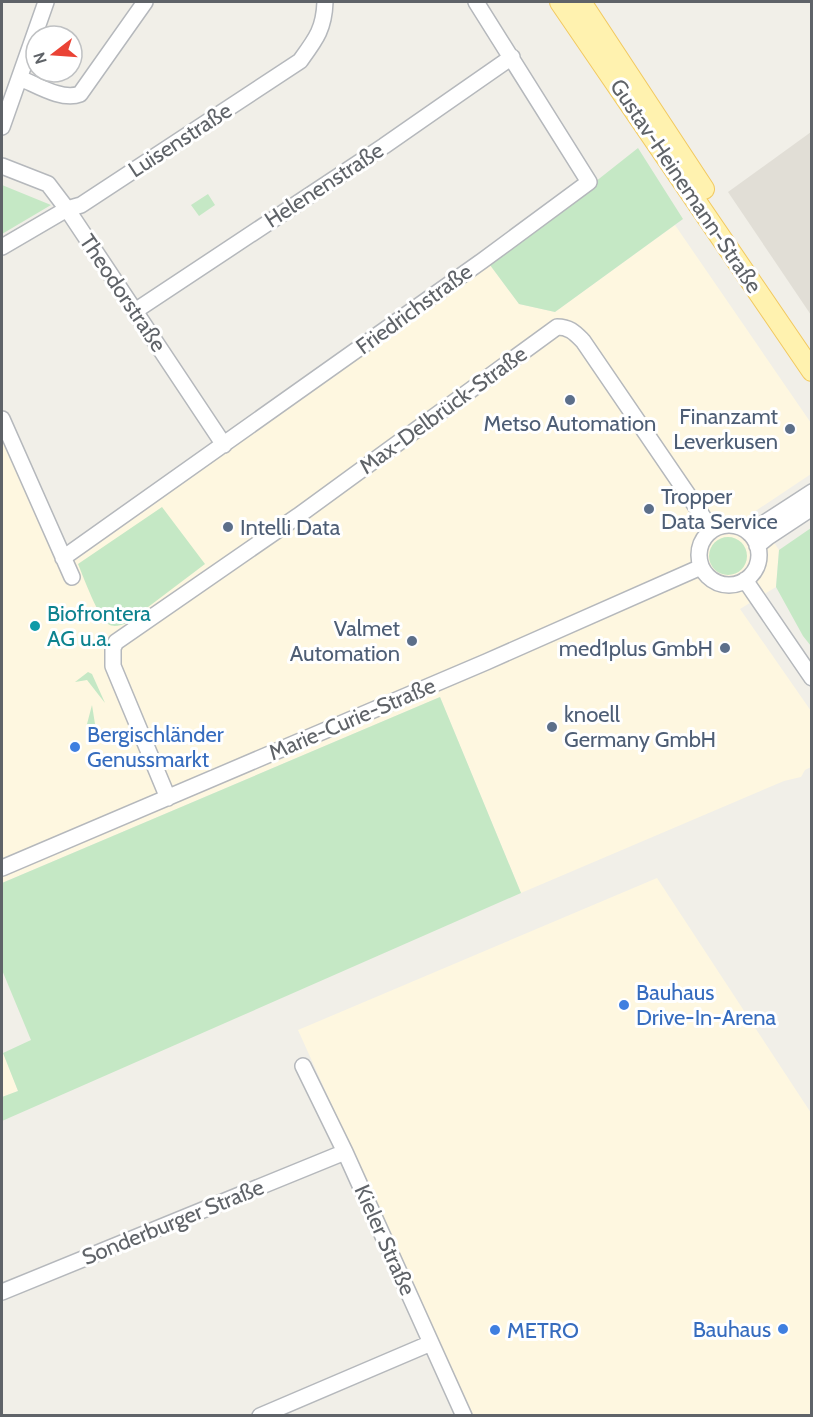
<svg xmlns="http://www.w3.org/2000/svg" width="813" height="1417" font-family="Cabin,sans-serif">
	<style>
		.commercial { fill: #fef7e0 }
		.education { fill: #e1ded6 }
		.green { fill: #c5e8c5 }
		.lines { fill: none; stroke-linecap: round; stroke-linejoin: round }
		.minor-casing { stroke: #b5b8bc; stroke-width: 18 }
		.major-casing { stroke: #f2c960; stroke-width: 22 }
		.minor { stroke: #fff; stroke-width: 15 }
		.major { stroke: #fff2af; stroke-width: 20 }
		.service-dot { fill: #5c6f8a; stroke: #fff; stroke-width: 2 }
		.culture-dot { fill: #0f9aa8; stroke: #fff; stroke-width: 2 }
		.shop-dot { fill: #3f7fe0; stroke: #fff; stroke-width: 2 }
		.labels { text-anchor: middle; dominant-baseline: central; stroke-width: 6; stroke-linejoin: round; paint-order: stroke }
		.street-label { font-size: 22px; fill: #5f6368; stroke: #fff }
		.service-label { font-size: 22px; fill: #4e5e75; stroke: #fff; text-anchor: end }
		.culture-label { font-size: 22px; fill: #0d838f; stroke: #fff; text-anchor: start }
		.shop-label { font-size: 22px; fill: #366cbe; stroke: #fff; text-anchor: start }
	</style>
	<rect width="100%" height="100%" fill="#f1efe8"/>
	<!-- commercial -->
	<path class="commercial" d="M675 225 811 423V474L754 512 779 550 776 587 740 609 811 711V767L805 770 801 777 784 781 521 893 440 697 2 883V436L63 569 490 265 519 304 555 312Z
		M657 878 811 1113V1415H472L298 1030Z
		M2 1050 18 1091 2 1097Z"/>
	<!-- education -->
	<path class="education" d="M811 132V315L728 192Z"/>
	<!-- green -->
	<path class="green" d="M638 148 683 219 555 312 519 304 490 265Z
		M2 185 51 205 2 234Z
		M208 194 215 205 199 216 191 205Z
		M162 507 205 564 127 623C121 625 114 628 108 624 99 619 83 576 78 564Z
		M811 528V646L803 636 776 587 779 550Z
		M709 556a19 19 0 1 1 38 0a19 19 0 1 1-38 0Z
		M88 672 92 674 105 703 87 680 75 682Z
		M440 697 521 893 2 1121V1097L18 1091 3 1053 31 1040 2 970V883Z
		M92 705 95 724 114 741 87 724Z"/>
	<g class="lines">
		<!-- minor casing -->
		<g class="minor-casing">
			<path id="minor" d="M20 78C37 85 62 101 80 94L145 2
				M2 127 46 2
				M2 166 48 184 67 209 224 445
				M2 247 67 209 81 205 300 61C316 39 324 29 325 2
				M135 311 384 146 512 57
				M2 419 72 577
				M699 555a30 30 0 1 1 60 0a30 30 0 1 1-60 0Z
				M749 533 812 492
				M757 546 768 537 812 508
				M63 558 482 261 589 182 476 2
				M745 580 812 678
				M168 798 113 666V648L116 642 298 516 557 327C570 327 575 333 583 341L712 530
				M2 868 486 662 701 567
				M303 1066 345 1152 464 1416
				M2 1292 345 1152
				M260 1416 431 1343"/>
		</g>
		<!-- major casing -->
		<g class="major-casing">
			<path id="major" d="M560 2 812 371
				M581 2 704 189"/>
		</g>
		<!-- minor -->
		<use href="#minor" class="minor"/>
		<!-- major -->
		<use href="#major" class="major"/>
	</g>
	<!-- markers -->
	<g class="service-dot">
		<circle cx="570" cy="400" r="6"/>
		<circle cx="790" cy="429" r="6"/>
		<circle cx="649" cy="509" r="6"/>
		<circle cx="228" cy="527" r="6"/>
		<circle cx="412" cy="641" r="6"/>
		<circle cx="725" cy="648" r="6"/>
		<circle cx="552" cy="727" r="6"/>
	</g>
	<circle class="culture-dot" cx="35" cy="626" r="6"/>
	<g class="shop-dot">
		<circle cx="75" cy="747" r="6"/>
		<circle cx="624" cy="1005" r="6"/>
		<circle cx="783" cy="1329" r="6"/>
		<circle cx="495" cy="1330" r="6"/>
	</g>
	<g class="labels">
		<!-- street labels -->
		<g class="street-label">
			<text transform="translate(180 140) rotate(-33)">Luisenstraße</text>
			<text transform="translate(324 185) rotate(-33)">Helenenstraße</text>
			<text transform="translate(686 186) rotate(56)">Gustav-Heinemann-Straße</text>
			<text transform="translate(123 293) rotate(56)">Theodorstraße</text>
			<text transform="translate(414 309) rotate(-36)">Friedrichstraße</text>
			<text transform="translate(443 410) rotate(-36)">Max-Delbrück-Straße</text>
			<text transform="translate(352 719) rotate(-23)">Marie-Curie-Straße</text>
			<text transform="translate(173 1222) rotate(-22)">Sonderburger Straße</text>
			<text transform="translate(385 1240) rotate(66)">Kieler Straße</text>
		</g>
		<!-- service labels -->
		<g class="service-label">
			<text x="778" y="416">Finanzamt<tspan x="778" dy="25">Leverkusen</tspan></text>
			<text x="570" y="423" text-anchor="middle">Metso Automation</text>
			<text x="661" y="496" text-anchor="start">Tropper<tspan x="661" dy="25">Data Service</tspan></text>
			<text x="240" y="527" text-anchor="start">Intelli Data</text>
			<text x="400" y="628">Valmet<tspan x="400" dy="25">Automation</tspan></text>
			<text x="713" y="648">med1plus GmbH</text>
			<text x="564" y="714" text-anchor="start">knoell<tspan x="564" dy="25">Germany GmbH</tspan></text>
		</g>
		<!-- culture labels -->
		<g class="culture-label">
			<text x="47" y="613">Biofrontera<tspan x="47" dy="25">AG u.a.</tspan></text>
		</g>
		<!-- shop labels -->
		<g class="shop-label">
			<text x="87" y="734">Bergischländer<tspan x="87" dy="25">Genussmarkt</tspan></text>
			<text x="636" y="992">Bauhaus<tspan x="636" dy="25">Drive-In-Arena</tspan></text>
			<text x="771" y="1329" text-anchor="end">Bauhaus</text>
			<text x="507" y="1330">METRO</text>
		</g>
	</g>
	<!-- border -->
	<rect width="813" height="1417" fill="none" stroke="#5f6368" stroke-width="6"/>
	<!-- north arrow -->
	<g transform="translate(54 54) rotate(253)"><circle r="28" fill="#ffffff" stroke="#bfc1c3" stroke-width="1.5"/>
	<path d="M0-4.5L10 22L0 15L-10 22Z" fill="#ea4335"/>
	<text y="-9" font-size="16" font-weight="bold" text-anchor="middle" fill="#5f6368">N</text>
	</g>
</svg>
